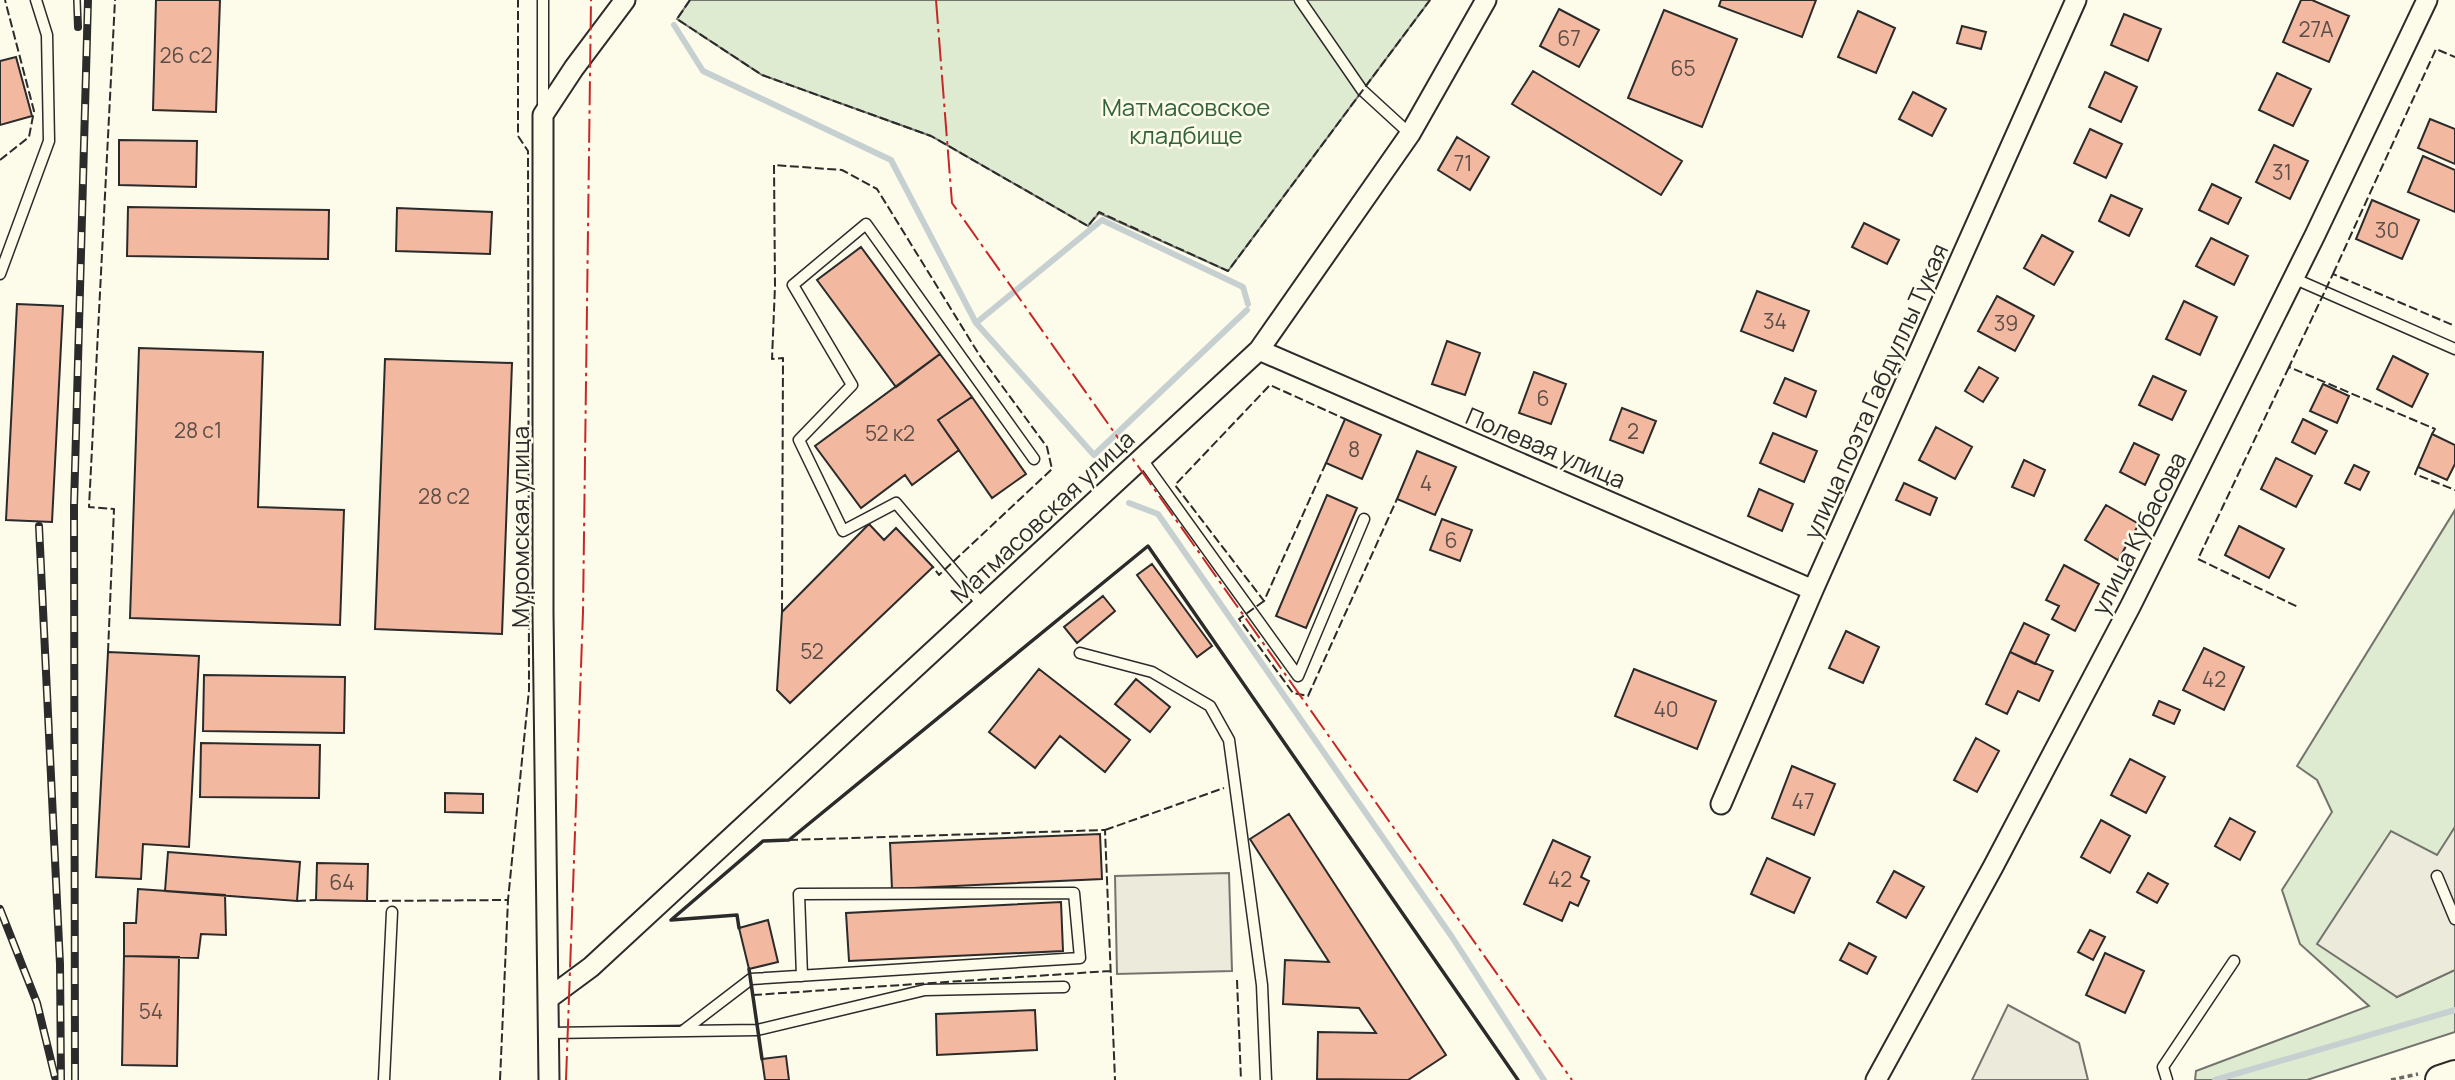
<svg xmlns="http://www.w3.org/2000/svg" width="2455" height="1080" font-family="Manrope,sans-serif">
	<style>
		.green { fill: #deebd1; stroke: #74746e; stroke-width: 2 }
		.parking { fill: #eceadb; stroke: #74746e; stroke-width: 2 }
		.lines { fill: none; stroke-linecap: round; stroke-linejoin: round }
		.stream { stroke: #c7d0d0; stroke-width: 6 }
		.building { fill: #f2b8a0; stroke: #2b2b2b; stroke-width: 2 }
		.lane-casing { stroke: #2b2b2b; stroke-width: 13 }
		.street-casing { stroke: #2b2b2b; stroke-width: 23 }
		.secondary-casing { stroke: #2b2b2b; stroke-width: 32 }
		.path { stroke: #6a6964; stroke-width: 3.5; stroke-dasharray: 5 3.5; stroke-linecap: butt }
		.lane { stroke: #fdfbea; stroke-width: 10 }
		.street { stroke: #fdfbea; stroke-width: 19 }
		.secondary { stroke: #fdfbea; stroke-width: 28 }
		.rail-casing { stroke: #2b2b2b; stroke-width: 8 }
		.rail { stroke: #fdfbea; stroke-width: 5; stroke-dasharray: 16; stroke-linecap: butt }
		.fence { stroke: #2b2b2b; stroke-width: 2; stroke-dasharray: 9 3.5; stroke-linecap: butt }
		.wall { stroke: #2b2b2b; stroke-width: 3.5 }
		.power { stroke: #c62828; stroke-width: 2; stroke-dasharray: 24 5 3.5 5; stroke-linecap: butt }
		.labels { text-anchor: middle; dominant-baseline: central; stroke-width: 5; stroke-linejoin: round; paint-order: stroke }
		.number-label { font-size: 21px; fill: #5d4e48 }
		.park-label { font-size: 24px; fill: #34623c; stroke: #fdfbea }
		.street-label { font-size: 24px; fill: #2b2b2b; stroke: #fdfbea }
	</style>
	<rect width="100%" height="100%" fill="#fdfbea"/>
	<!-- green -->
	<path class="green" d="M690 0H1430L1228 271 1099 213 1088 226 931 136 762 75 677 19Z
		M2455 510V827L2438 855 2397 997 2455 970V1032L2307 1080H2195L2196 1071 2369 1006 2300 944 2282 890 2332 812 2317 780 2297 766Z"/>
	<!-- parking -->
	<path class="parking" d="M2455 827V970L2397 997 2317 944 2391 831 2437 855Z
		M1229 873 1232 971 1117 974 1115 876Z
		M2008 1005 2079 1043 2088 1080H1972Z"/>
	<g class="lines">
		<!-- stream -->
		<path class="stream" d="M674 25 703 71 891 160 976 323 1094 455 1247 310
			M976 323 1102 220 1243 287 1248 304
			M1129 503 1158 514 1452 937 1544 1080
			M2215 1080 2455 1010"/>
	</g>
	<!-- building -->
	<path class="building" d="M156 0H220L216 112 153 110Z
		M1721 0H1816L1802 37 1719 6Z
		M2301 0H2312L2349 16 2329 62 2283 42Z
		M1559 9 1599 30 1579 67 1540 46Z
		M1664 10 1737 39 1702 127 1628 98Z
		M1858 11 1895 28 1876 73 1838 57Z
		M2124 14 2161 29 2148 61 2111 45Z
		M1962 26 1986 32 1981 49 1957 43Z
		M16 57 32 116 0 125V61Z
		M1533 71 1682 161 1661 195 1512 104Z
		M2105 72 2137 87 2121 122 2089 107Z
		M2277 73 2311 89 2293 126 2259 110Z
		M1913 92 1946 109 1932 136 1899 119Z
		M2430 119 2455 129V164L2418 148Z
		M2090 129 2122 144 2106 178 2074 163Z
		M1457 137 1489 157 1470 190 1438 170Z
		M119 140 197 141 196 187 119 185Z
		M2274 145 2308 161 2290 199 2256 182Z
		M2423 156 2455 170V212L2408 192Z
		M2212 184 2241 198 2228 224 2199 210Z
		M2111 195 2142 209 2129 236 2099 221Z
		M2372 200 2419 220 2402 259 2356 239Z
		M128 207 329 210 328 259 127 256Z
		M397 208 492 212 490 254 396 251Z
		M1864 223 1899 240 1887 264 1852 247Z
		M2042 235 2073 252 2054 285 2024 268Z
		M2211 238 2248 256 2234 285 2196 266Z
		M861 247 940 354 896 387 817 280Z
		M1757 291 1809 311 1793 351 1741 331Z
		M1997 296 2034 316 2015 351 1978 331Z
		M2184 301 2217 317 2200 355 2166 339Z
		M17 304 63 306 52 522 6 520Z
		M1447 341 1480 353 1465 395 1432 384Z
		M139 348 263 352 258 507 344 510 340 625 130 618Z
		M940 354 972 397 938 420 959 450 912 485 905 475 861 508 815 446Z
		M2393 356 2428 374 2412 407 2377 389Z
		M385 359 512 363 502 634 375 629Z
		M1979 367 1998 378 1983 402 1965 391Z
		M1534 372 1566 384 1551 424 1519 413Z
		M2153 376 2186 391 2172 420 2139 405Z
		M1785 378 1816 391 1806 417 1774 403Z
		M2323 384 2349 396 2337 423 2310 411Z
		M972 397 1026 474 992 498 938 420Z
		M1622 408 1656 421 1643 453 1610 440Z
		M1345 419 1381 435 1362 479 1326 463Z
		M2303 419 2327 431 2315 454 2292 442Z
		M1936 427 1972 447 1955 479 1919 460Z
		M1773 433 1817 451 1804 482 1760 463Z
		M2432 434 2455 445V464L2447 480 2418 467Z
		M2134 443 2159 455 2145 485 2120 472Z
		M1417 451 1456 467 1435 515 1397 499Z
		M2276 458 2312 476 2296 507 2261 489Z
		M2024 460 2045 470 2034 496 2012 487Z
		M2354 465 2369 472 2360 490 2345 483Z
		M1904 483 1937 498 1930 515 1896 500Z
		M1759 489 1793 504 1782 531 1748 516Z
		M1327 495 1357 508 1306 628 1276 616Z
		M2106 505 2139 524 2118 560 2085 540Z
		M1442 519 1472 530 1460 561 1430 550Z
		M869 524 884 540 896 528 933 567 790 703 777 690 782 612Z
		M2239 526 2284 549 2269 578 2225 555Z
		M1152 564 1212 646 1197 657 1137 575Z
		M2064 565 2099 584 2075 631 2052 619 2059 606 2046 600Z
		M1103 596 1115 611 1077 643 1064 627Z
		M2024 623 2049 635 2035 664 2010 652Z
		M1846 631 1879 647 1863 683 1829 668Z
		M2204 648 2244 667 2224 710 2183 690Z
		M108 652 199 656 189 847 143 844 141 879 96 877Z
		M2010 652 2053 671 2039 701 2018 691 2007 714 1986 704Z
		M1039 669 1130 740 1105 772 1060 736 1035 768 989 732Z
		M1634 669 1716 701 1697 749 1615 716Z
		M204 675 345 677 344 733 203 731Z
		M1136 679 1170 707 1150 732 1115 704Z
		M2159 701 2180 710 2174 724 2153 715Z
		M1976 738 1999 751 1977 792 1954 780Z
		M201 743 320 745 319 798 200 797Z
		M2130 759 2165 777 2146 813 2111 795Z
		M1792 766 1835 784 1814 835 1772 818Z
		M445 793 483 794V813L445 812Z
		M1289 814 1446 1055 1408 1080 1317 1079 1318 1032 1376 1033 1359 1008 1283 1004 1285 960 1329 962 1250 839Z
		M2230 818 2255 832 2240 860 2215 846Z
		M2101 820 2130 836 2110 873 2081 857Z
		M1100 834 1102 879 892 889 890 843Z
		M1553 840 1590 857 1581 877 1589 881 1578 906 1570 902 1562 921 1524 904Z
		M168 852 300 862 297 901 165 891Z
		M1767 858 1810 878 1794 913 1751 894Z
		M317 863 368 864 367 901 316 900Z
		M1894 871 1924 887 1906 918 1877 902Z
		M2148 873 2168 884 2157 903 2137 892Z
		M138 889 225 895 226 935 201 934 198 958 124 956V923H136Z
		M1061 902 1063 951 849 961 846 913Z
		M768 920 778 962 749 969 739 928Z
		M2090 930 2105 937 2093 960 2078 952Z
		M1849 943 1876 957 1867 974 1840 960Z
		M2105 953 2144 971 2125 1013 2086 995Z
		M124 956 179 957 177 1066 122 1065Z
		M1035 1010 1037 1050 937 1055 936 1014Z
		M786 1056 789 1080H765L762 1059Z"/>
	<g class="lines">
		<!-- lane casing -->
		<g class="lane-casing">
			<path id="lane" d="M543 0V108
				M1300 0 1362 90 1410 134
				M0 274 49 141 47 35 36 0
				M2293 278 2455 349
				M1141 458 1298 676 1364 519
				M982 604 896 503 843 531 799 440 852 385 793 285 866 224 1034 459
				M1080 653 1152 672 1210 706 1229 740 1262 985 1266 1080
				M2437 876 2455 919
				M683 1031 751 979 1080 958 1074 893 799 894 802 976
				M549 1033 757 1030 925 990 1064 987
				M384 1080 392 912
				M2167 1080 2163 1067 2234 961"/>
		</g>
		<!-- street casing -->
		<g class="street-casing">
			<path id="street" d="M1259 350 1813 590
				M1721 804 1813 590 2076 0
				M549 998 591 967 1259 350 1410 134 1486 0
				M549 1080 543 613V115L574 68 625 0
				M1876 1080 1993 867 2131 605 2315 235 2427 0"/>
		</g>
		<!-- secondary casing -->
		<g class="secondary-casing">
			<path id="secondary" d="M2440 1080 2455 1075"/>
		</g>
		<!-- path -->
		<path class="path" d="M2391 1080 2418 1074"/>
		<!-- lane -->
		<use href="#lane" class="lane"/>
		<!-- street -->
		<use href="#street" class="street"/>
		<!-- secondary -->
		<use href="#secondary" class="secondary"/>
		<!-- rail casing -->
		<g class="rail-casing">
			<path id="rail" d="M77 0 78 27
				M39 526 60 964 61 1080
				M0 909 37 1003 55 1077
				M75 1080 74 506 88 0"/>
		</g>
		<!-- rail -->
		<use href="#rail" class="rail"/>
		<!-- fence -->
		<path class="fence" d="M690 0 677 19 762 75 931 136 1088 226 1099 212 1228 271 1430 0
			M0 160 29 137 34 111 5 0
			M2333 274 2436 49 2455 57
			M2289 367 2198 559 2298 607
			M2432 434 2435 429 2289 367 2333 274 2455 326
			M1326 463 1264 601 1175 485 1270 385 1345 419
			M2418 467 2415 474 2455 490
			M1264 601 1239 619 1293 693 1308 696 1397 499
			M782 612 783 358 772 359 775 286 774 165 842 170 877 189 980 356 1047 447 1052 469 939 575 933 567
			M108 652 114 509 89 507 115 0
			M1105 830 1224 788
			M789 840 1105 830 1115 1080
			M297 901 316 900
			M367 901 508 900 529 690 528 151 518 136V0
			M1237 980 1241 1080
			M753 995 1110 971
			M500 1080 508 900"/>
		<!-- wall -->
		<path class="wall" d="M739 928 737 915 671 920 763 841 789 840 1148 546 1518 1080
			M749 969 762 1059"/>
		<!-- power -->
		<path class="power" d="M936 0 952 203 1572 1080
			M566 1080 583 612 591 0"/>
	</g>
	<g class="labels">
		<!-- number labels -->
		<g class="number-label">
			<text x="2316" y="29">27А</text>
			<text x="1569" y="38">67</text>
			<text x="186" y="55">26 с2</text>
			<text x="1683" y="68">65</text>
			<text x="1463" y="163">71</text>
			<text x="2282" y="172">31</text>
			<text x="2387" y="230">30</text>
			<text x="1775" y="321">34</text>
			<text x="2006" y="323">39</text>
			<text x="1543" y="398">6</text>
			<text x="198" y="430">28 с1</text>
			<text x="1633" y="431">2</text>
			<text x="890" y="433">52 к2</text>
			<text x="1354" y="449">8</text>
			<text x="1426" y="483">4</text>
			<text x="444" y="496">28 с2</text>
			<text x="1451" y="540">6</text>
			<text x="812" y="651">52</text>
			<text x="2214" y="679">42</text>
			<text x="1666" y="709">40</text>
			<text x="1803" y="801">47</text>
			<text x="1560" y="879">42</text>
			<text x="342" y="882">64</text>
			<text x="151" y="1011">54</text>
		</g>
		<!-- park labels -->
		<g class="park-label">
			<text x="1186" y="106">Матмасовское<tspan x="1186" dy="28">кладбище</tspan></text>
		</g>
		<!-- street labels -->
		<g class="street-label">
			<text transform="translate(1875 391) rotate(-66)">улица поэта Габдуллы Тукая</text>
			<text transform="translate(1546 447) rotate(23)">Полевая улица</text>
			<text transform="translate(1042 516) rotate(-43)">Матмасовская улица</text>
			<text transform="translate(519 527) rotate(-90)">Муромская улица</text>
			<text transform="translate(2138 533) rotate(-63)">улица Кубасова</text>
		</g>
	</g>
</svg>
